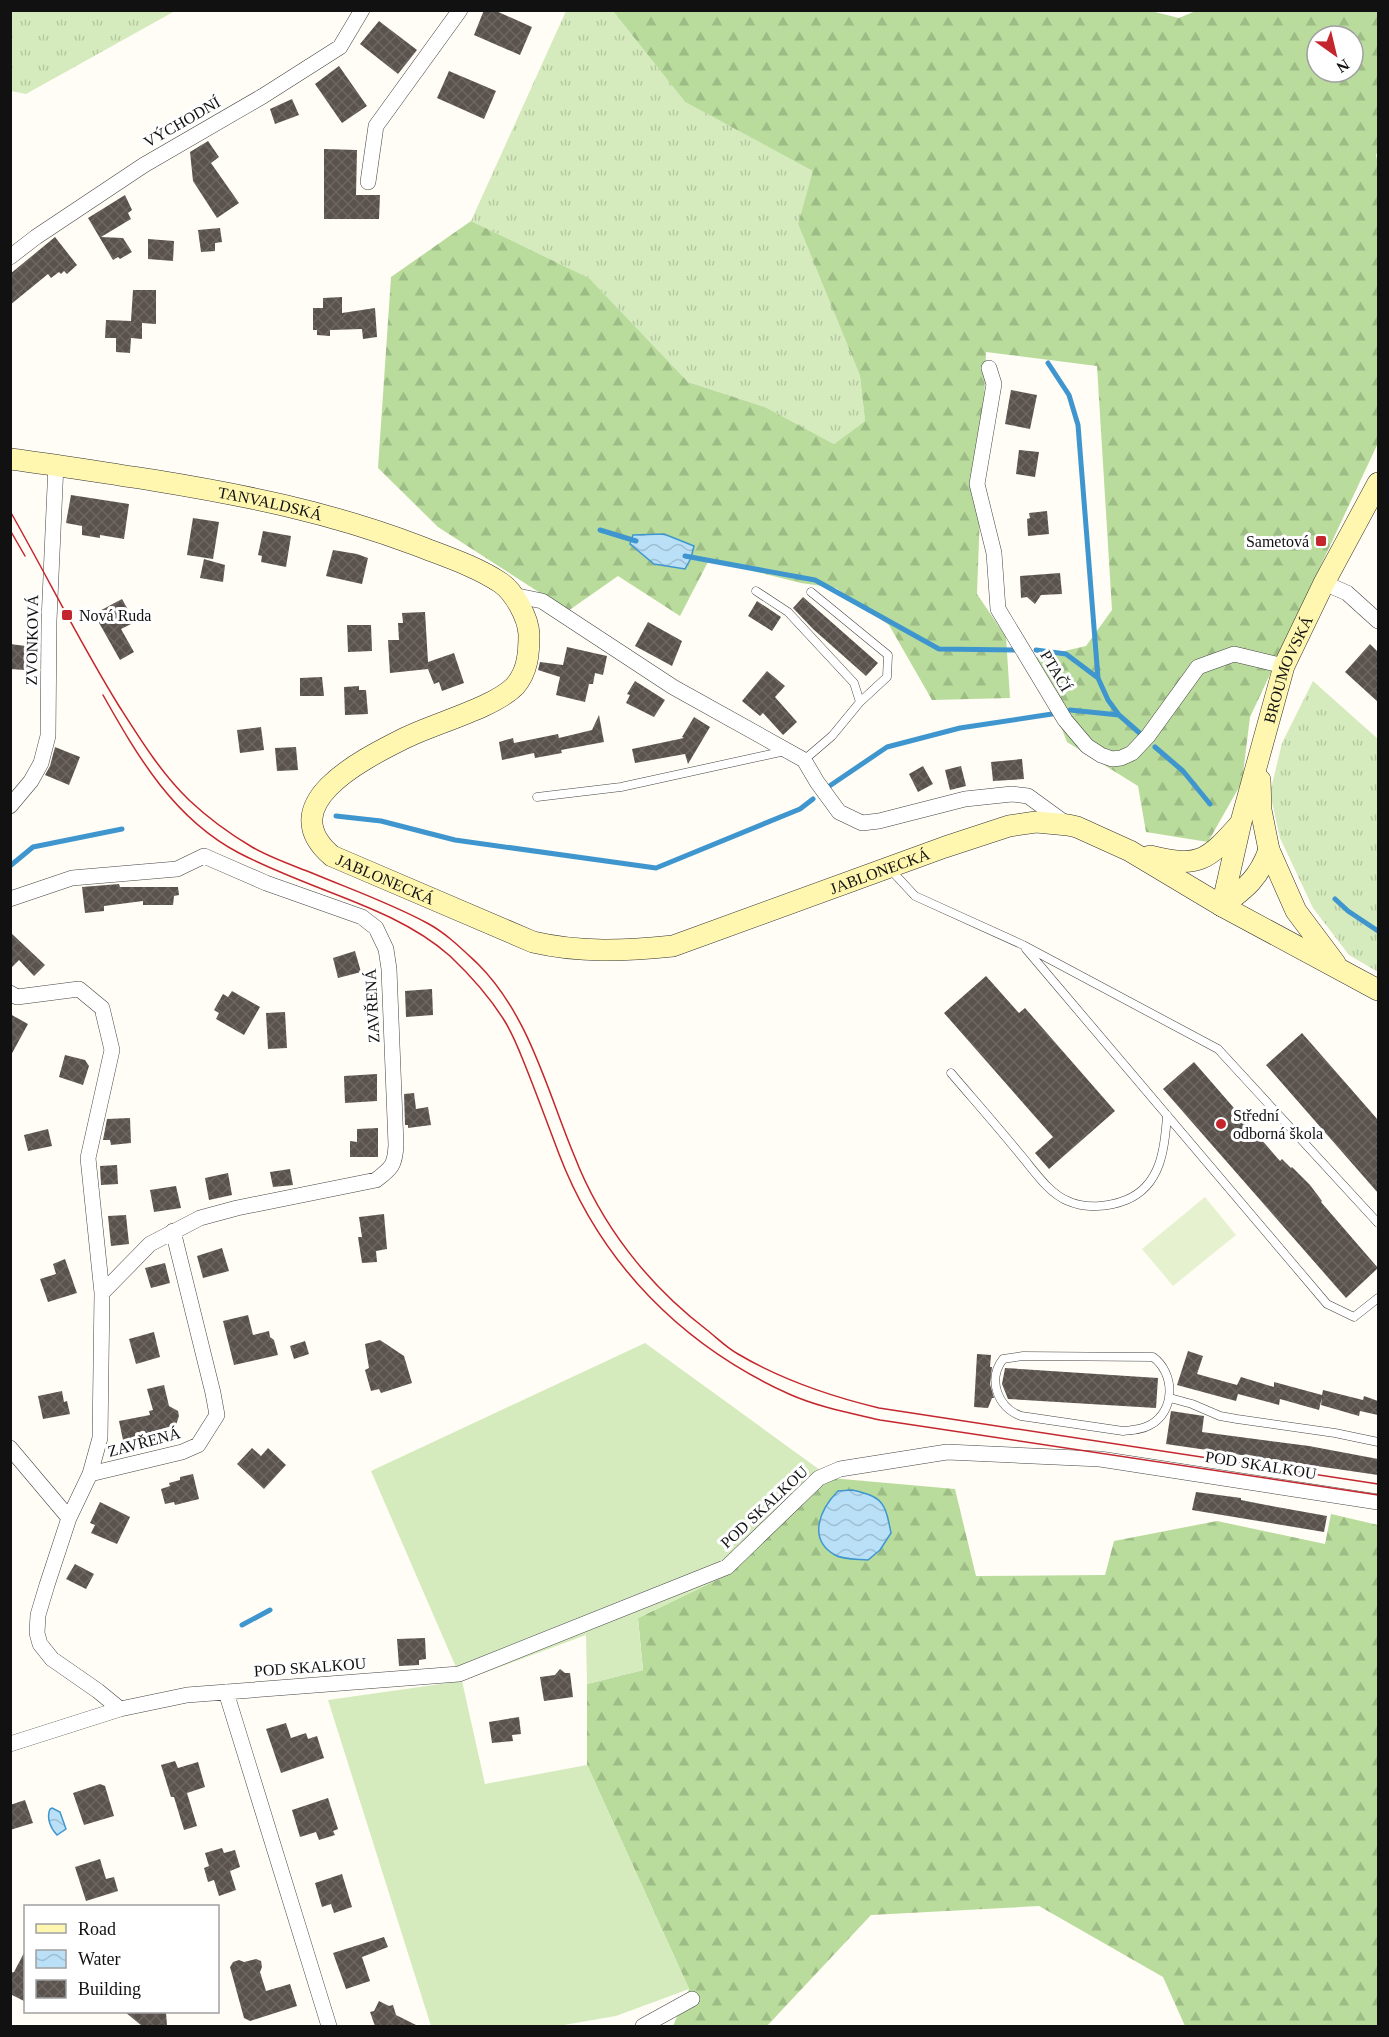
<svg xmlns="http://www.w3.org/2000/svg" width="1389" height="2037" font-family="Georgia,serif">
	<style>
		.grass { fill: url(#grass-tufts) }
		.forest { fill: url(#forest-firs); fill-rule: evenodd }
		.garden { fill: #d5ebbd }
		.pitch { fill: #e6f2cf }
		.water { fill: url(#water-waves); stroke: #3f96cf; stroke-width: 1.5 }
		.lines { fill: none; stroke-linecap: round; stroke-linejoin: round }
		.stream { stroke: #3f96cf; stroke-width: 5 }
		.building { fill: url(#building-cross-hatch) }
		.lane-casing { stroke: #444; stroke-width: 9 }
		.street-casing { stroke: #444; stroke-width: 16 }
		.secondary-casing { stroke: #333; stroke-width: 22 }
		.lane { stroke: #fff; stroke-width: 8 }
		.street { stroke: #fff; stroke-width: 15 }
		.secondary { stroke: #fff6b0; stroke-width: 21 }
		.tram { stroke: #c4262e; stroke-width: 1.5 }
		.poi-dot { fill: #c4262e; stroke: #fff; stroke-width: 2 }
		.labels { text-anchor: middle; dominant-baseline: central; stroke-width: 6; stroke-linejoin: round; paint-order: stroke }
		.street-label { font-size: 16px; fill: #111; stroke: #fff }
		.poi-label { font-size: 16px; fill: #111; stroke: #fff; text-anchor: start }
	</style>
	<defs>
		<pattern id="grass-tufts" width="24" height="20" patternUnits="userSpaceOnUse" patternTransform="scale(1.5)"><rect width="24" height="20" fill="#d5ebbd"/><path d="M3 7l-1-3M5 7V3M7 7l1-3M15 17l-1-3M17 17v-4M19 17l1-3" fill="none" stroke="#b6c8a1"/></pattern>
		<pattern id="forest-firs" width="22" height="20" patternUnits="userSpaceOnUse" patternTransform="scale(1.5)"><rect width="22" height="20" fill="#b9dc9c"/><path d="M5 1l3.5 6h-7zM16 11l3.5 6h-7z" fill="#9ebc85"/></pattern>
		<pattern id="water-waves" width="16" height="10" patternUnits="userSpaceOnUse" patternTransform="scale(1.5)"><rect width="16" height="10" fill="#b9e0f7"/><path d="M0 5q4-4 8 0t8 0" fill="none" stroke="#9ebfd3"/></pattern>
		<pattern id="building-cross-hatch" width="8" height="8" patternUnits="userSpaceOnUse" patternTransform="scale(1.5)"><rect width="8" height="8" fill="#5a524d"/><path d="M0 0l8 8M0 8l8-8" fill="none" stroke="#6d6662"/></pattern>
	</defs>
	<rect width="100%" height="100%" fill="#fffdf5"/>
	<!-- grass -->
	<path class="grass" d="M11 10H175V11L26 94 11 91Z
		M566 11H613L685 102 814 171 798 224 860 376 865 421 834 444 765 407 688 382 589 278 471 221Z
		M1313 681 1378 739V972L1349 955 1313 908 1280 838 1270 793 1282 743Z"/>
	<!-- forest -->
	<path class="forest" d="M1147 10 1179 18 1198 10 1378 11V151L1376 155 1378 164V443L1250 717 1242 782 1208 842 1146 832 1138 786 1067 742 1034 658 1086 646 1112 610 1097 366 986 352 977 594 1006 637 1010 698 932 700 889 625 836 588 801 583 709 560 680 616 618 576 568 611 438 527 378 468 391 277 471 221 589 278 688 382 765 407 834 444 865 421 860 376 798 224 813 171 685 102 613 11ZM1317 36H1353V72H1317Z
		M831 1478 955 1489 976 1576 1105 1575 1114 1541 1217 1521 1325 1544 1331 1514 1378 1525V2026H1185L1163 1977 1039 1906 871 1915 767 2026H673L689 1989 587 1765V1684L643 1670 638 1618 727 1575Z"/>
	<!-- garden -->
	<path class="garden" d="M645 1343 831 1478 727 1575 638 1618 643 1670 587 1684 586 1635 462 1681 485 1784 587 1765 689 1989 616 2016 558 2026H431L328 1700 462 1681 371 1471Z"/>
	<!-- pitch -->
	<path class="pitch" d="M1205 1197 1236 1235 1173 1286 1142 1249Z"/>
	<!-- water -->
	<path class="water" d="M664 534 694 546 691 558 685 569 654 564 630 544 633 535Z
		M852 1490C883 1497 885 1502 891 1533L880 1550 868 1560C859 1559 843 1560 835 1555 807 1539 820 1509 838 1491Z
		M52 1808 60 1812 66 1829 57 1835C51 1829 46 1818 50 1809Z"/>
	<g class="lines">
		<!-- stream -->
		<path class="stream" d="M1048 363 1069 395 1078 425 1098 678
			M600 530 636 541
			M685 556 815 580 939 649 1015 650
			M1036 650 1066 654 1098 678 1108 700 1119 715
			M1070 710 1119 715 1143 736
			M1155 747 1183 771 1210 804
			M828 787 887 747 960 728 1052 714
			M336 816 381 821 455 840 656 868 800 809 813 799
			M10 866 33 847 122 829
			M1335 899 1348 911 1378 931
			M242 1625 270 1610"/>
	</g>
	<!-- building -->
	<path class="building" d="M484 10H494L532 27 520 55 474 35Z
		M379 21 417 50 398 74 360 44Z
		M339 66 367 106 342 123 315 84Z
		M449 71 496 91 484 119 437 98Z
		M292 99 299 115 275 124 270 109Z
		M208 141 219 157 211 163 239 203 217 218 193 181 190 152Z
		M324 149 357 150 356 195H380L379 219H324Z
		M125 195 132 210 128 213 131 219 101 237 123 238 132 252 120 259 118 257 113 260 88 218Z
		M220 228 222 242 215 243V251L201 252 198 230Z
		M55 237 77 265 67 274 64 271 61 274 59 272 51 278 48 274 10 305V274Z
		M148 239 174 241 173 261 148 259Z
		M133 290H156V324L142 323V339L131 338 130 353 116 352V338H105L106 320 131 321Z
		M342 297V313L375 308 377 337 363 339 362 329 330 330V336L317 335V330H313V308H323V298Z
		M1011 390 1037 395 1030 429 1005 424Z
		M1019 450 1039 452 1035 477 1016 474Z
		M71 495 129 504 124 539 100 535V538L82 535V526L66 523Z
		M1047 511 1049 534 1028 536 1027 519 1030 518 1029 513Z
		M193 518 219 522 213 559 187 555Z
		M263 531 291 536 286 567 261 562 262 556 258 555Z
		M333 550 357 554 368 558 362 584 326 576Z
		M204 559 225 565 223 582 200 578Z
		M1060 573 1062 594 1041 595 1035 604 1027 597 1021 598 1020 576Z
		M803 597 878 663 866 676 813 629 793 608Z
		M122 599 135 622 121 629 134 652 120 660 94 614Z
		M757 601 781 617 772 631 748 616Z
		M425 612 428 662 454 653 464 683 442 691 439 682 434 684 428 669 390 673 388 640H399L398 623H403L402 613Z
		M648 622 682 641 672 666 635 646Z
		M347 625H371L372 651 348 652Z
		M10 644 26 646 25 670 10 669Z
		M1370 644 1378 652V702L1345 672Z
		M567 647 607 656 603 675 595 673 593 684H589L585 702 556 695 560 677 538 670 540 662 563 665Z
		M767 671 785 686 775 697 797 722 783 735 763 713 760 716 742 701Z
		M322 677 324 696H300V678Z
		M635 681 665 700 654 717 626 703 630 695 627 694Z
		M359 686V690H366L368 714 345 715 344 687Z
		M599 715 604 742 561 750 562 753 535 758 534 753 502 760 499 742 513 738 514 743 558 734 559 738 592 730Z
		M694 717 710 727 688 764 685 754 635 763 632 749 684 738 682 737Z
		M261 727 264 750 240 753 237 730Z
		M55 747 80 757 69 785 45 775 50 766Z
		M296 747 298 770 277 771 275 748Z
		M1022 759 1024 779 993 781 991 762Z
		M923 766 933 784 918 792 909 774Z
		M961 766 966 786 950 790 945 770Z
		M119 884 120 887H178L179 895 174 896 173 905H143V901L104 906V911L85 913 82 887Z
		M10 932 45 965 34 976 19 960 10 969Z
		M355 951 361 972 338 978 333 958Z
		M986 976 1019 1013 1025 1008 1115 1111 1049 1169 1035 1153 1053 1137 944 1013Z
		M432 989 433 1015 406 1017 405 991Z
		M232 991 260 1007 244 1035 216 1019 219 1013 214 1010 223 994 228 997Z
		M285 1012 287 1048 268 1049 266 1013Z
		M10 1014 28 1024 10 1057Z
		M1302 1033 1378 1120V1193L1266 1065Z
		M65 1055 85 1060 89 1066 83 1085 59 1077Z
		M1194 1062 1280 1161 1282 1159 1291 1168 1292 1167 1310 1185 1322 1201 1321 1202 1378 1268 1346 1298 1163 1089Z
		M377 1074V1101L345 1103 344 1076Z
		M414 1093 416 1109 428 1107 431 1125 408 1128V1125H405L404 1094Z
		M130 1118 131 1143 111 1145 110 1140H103L107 1119Z
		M378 1128V1157H350V1141L357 1142V1129Z
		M48 1129 52 1146 28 1151 24 1135Z
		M117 1165 118 1184 101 1185 100 1166Z
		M290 1169 293 1185 273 1187 270 1172Z
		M228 1173 232 1195 209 1200 205 1178Z
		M176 1186 181 1208 154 1212 150 1190Z
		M384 1214 387 1249 376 1251 377 1262 362 1263 358 1237H362L359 1217Z
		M126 1215 129 1244 111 1246 108 1216Z
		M222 1248 229 1271 203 1278 197 1256Z
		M65 1259 77 1293 48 1302 40 1279 56 1274 53 1264Z
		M165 1263 170 1283 151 1288 145 1268Z
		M248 1315 253 1335 269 1331 270 1337 274 1340 278 1355 234 1365 223 1321Z
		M154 1332 160 1357 136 1364 129 1339Z
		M380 1340 404 1356 412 1383 381 1393 379 1389 371 1391 365 1370 369 1368 365 1344Z
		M305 1341 309 1354 294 1359 290 1346Z
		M1188 1351 1203 1356 1197 1374 1237 1385 1241 1377 1274 1387V1382L1322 1395 1323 1390 1363 1400 1364 1396 1378 1401V1415L1360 1411 1359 1416 1321 1405 1322 1397 1319 1410 1280 1399 1279 1405 1238 1394 1236 1401 1177 1385Z
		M977 1354 991 1355 990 1367H992L990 1384 994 1398H992L988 1408 974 1407Z
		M1005 1368 1158 1378 1156 1408 1008 1399 1002 1384Z
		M164 1385 169 1406 178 1411 179 1416 176 1425 140 1435 143 1447 123 1440 119 1421 150 1415 149 1411 153 1410 147 1389Z
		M62 1391 64 1402 67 1401 70 1414 43 1419 38 1396Z
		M1171 1411 1204 1416 1202 1432 1309 1446 1378 1459V1475L1166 1444Z
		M252 1448 261 1456 268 1448 286 1465 264 1489 237 1464Z
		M193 1474 199 1499 175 1505 174 1502 165 1504 161 1489 170 1486 169 1483 180 1480V1477Z
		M1196 1492 1241 1498V1500L1261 1504 1327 1516 1324 1532 1192 1510Z
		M100 1502 130 1517 117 1544 91 1533 95 1525 90 1523Z
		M75 1564 94 1574 86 1589 66 1579Z
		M425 1638 426 1659 419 1660V1665L399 1666 397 1639Z
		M560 1669 565 1673H570L573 1697 544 1701 540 1677 555 1675Z
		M519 1717 521 1734 512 1735 513 1741 492 1743 489 1722Z
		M286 1723 291 1738 306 1733 308 1739 317 1736 324 1758 281 1773 266 1729Z
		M175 1761 178 1768 198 1762 205 1787 187 1793 197 1826 184 1830 174 1797H171L161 1765Z
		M100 1784 105 1786 114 1816 84 1825 73 1793Z
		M328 1798 338 1829 333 1831 335 1835 319 1840 316 1832 300 1837 292 1810Z
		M25 1800 33 1823 10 1830V1805Z
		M222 1848 224 1853 235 1850 240 1867 230 1871 236 1890 219 1896 214 1880 208 1882 204 1868 209 1866 205 1853Z
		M100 1859 106 1879 114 1877 118 1891 86 1901 75 1867Z
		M342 1874 352 1907 334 1913 331 1904 322 1907 315 1883Z
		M384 1937 388 1947 362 1957 370 1981 346 1989 333 1953Z
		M26 1949V2002L10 1994V1973L14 1972Z
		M256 1959 261 1961 262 1967 260 1972 266 1991 290 1984 297 2006 250 2021 244 2018 230 1967 233 1962 239 1960 244 1962Z
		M379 2001 389 2006 393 2005 396 2015 418 2026H375L370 2012 374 2011Z
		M125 2012H166L167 2026H142Z"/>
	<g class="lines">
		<!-- lane casing -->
		<g class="lane-casing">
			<path id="lane" d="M756 591 788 612 854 683 860 702 832 736 804 760
				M811 592 888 655 887 677 860 702
				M537 797 621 787 785 751
				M889 868 915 896 1023 945 1218 1049 1378 1223
				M1026 949 1327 1304 1354 1317 1378 1298
				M951 1073C974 1100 997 1126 1019 1153 1033 1169 1048 1193 1068 1201 1085 1209 1109 1207 1126 1200 1161 1186 1165 1148 1167 1115
				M1023 1356 1153 1357C1175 1373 1176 1411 1150 1425 1141 1430 1133 1430 1123 1431L1021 1416C998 1408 987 1380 1003 1359Z
				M1170 1398 1192 1404 1220 1416 1237 1419 1335 1433 1378 1442"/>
		</g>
		<!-- street casing -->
		<g class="street-casing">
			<path id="street" d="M368 182 376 126 460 10
				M10 257 36 237 144 165 263 96 340 47 362 10
				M989 368 994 384 977 484 994 553 998 609 1065 720 1087 746 1101 755 1112 759 1121 758 1132 753 1148 736 1198 667 1234 654 1284 666
				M1324 583 1347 593 1378 621
				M513 595 542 601 673 687 804 760 817 782 839 812 862 823 879 821 965 799 1012 794 1028 796 1068 825
				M10 806 31 781 41 763 48 736 49 621 56 464
				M10 899 72 878 177 869 204 856 266 883 362 917 376 928 386 949 389 969 396 1145C395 1165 392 1168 376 1180L237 1208 200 1218 150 1244 102 1293
				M10 993 17 997 79 989 102 1008 112 1050 88 1158 102 1293 100 1438 90 1474 69 1518 47 1585 38 1615 37 1633 40 1644 52 1659 98 1691 120 1709
				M10 1448 69 1518
				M90 1474 182 1452 198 1445 217 1415 213 1393 173 1231
				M226 1692 329 2026
				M10 1744 120 1709 187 1695 459 1674 727 1567 819 1478 840 1469 947 1452 1100 1459 1378 1502
				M643 2026 692 1999"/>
		</g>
		<!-- secondary casing -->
		<g class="secondary-casing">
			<g id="secondary">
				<path id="s1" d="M10 459C58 465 105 473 152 480 244 495 329 512 416 545 444 556 476 566 501 583 514 592 528 617 529 634 529 653 528 671 515 686 494 708 432 724 403 739 361 760 272 805 332 856L533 942C580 953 625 951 673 946L945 847 1009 826 1036 822 1068 825 1077 827 1130 851 1222 906 1378 990"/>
				<path d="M1260 780 1261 810 1269 850 1296 911 1335 963"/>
				<path d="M1150 856C1199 868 1207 861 1239 825"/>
				<path id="s2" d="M1222 906 1241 822 1284 666 1324 583 1378 483"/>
				<path d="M1222 906C1246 888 1259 878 1269 850"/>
			</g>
		</g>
		<!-- lane -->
		<use href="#lane" class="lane"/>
		<!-- street -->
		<use href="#street" class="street"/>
		<!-- secondary -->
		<use href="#secondary" class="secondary"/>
		<!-- tram -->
		<path class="tram" d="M10 511C47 576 80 643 119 706 140 739 161 773 189 800 208 818 230 834 252 847 271 858 292 865 312 873 350 889 390 903 427 923 446 933 462 949 478 964 529 1015 547 1090 574 1155 601 1225 648 1285 707 1330 717 1338 727 1348 738 1354 782 1380 829 1396 879 1408L1378 1484
			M10 530 25 556
			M103 695C138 757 174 819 239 853 266 867 294 878 322 889 366 906 414 924 450 956 470 975 489 996 504 1020 513 1034 519 1050 525 1065 537 1095 548 1125 559 1154 601 1264 683 1346 789 1394 818 1407 850 1413 880 1420L1378 1495"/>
	</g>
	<!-- markers -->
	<g class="poi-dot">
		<rect x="1315" y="535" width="12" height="12" rx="3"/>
		<rect x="61" y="609" width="12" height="12" rx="3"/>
		<circle cx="1221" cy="1124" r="6"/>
	</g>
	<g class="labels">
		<!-- street labels -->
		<g class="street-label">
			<text transform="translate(182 122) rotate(-30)">VÝCHODNÍ</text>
			<text stroke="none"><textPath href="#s1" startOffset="264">TANVALDSKÁ</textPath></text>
			<text transform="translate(32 640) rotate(-89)">ZVONKOVÁ</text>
			<text stroke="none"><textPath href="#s2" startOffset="246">BROUMOVSKÁ</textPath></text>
			<text transform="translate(1056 671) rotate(59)">PTAČÍ</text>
			<text stroke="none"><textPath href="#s1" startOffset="1497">JABLONECKÁ</textPath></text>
			<text stroke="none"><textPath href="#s1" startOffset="976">JABLONECKÁ</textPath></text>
			<text transform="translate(372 1006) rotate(-93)">ZAVŘENÁ</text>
			<text transform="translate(144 1442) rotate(-15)">ZAVŘENÁ</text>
			<text transform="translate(1261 1465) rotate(9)">POD SKALKOU</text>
			<text transform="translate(764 1507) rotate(-43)">POD SKALKOU</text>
			<text transform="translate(310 1667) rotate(-4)">POD SKALKOU</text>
		</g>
		<!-- poi labels -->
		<g class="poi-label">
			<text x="1309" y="541" text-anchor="end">Sametová</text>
			<text x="79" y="615">Nová Ruda</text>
			<text x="1233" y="1115">Střední<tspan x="1233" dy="18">odborná škola</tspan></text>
		</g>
	</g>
	<!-- border -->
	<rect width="1389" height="2037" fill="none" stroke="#111111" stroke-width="24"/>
	<!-- legend -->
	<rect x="24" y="1905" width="195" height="108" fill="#ffffff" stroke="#a0a0a0" stroke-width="1.5"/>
	<rect x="36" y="1924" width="30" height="9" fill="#fff6b0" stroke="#a0a0a0" stroke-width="1.5"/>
	<text x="78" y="1935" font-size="18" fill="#111111">Road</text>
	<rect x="36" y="1950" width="30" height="18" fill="url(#water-waves)" stroke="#a0a0a0" stroke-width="1.5"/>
	<text x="78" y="1965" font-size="18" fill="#111111">Water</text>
	<rect x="36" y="1980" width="30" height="18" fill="url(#building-cross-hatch)" stroke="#a0a0a0" stroke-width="1.5"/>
	<text x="78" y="1995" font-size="18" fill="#111111">Building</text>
	<!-- north arrow -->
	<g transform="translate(1335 54) rotate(146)"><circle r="28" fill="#ffffff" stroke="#a0a0a0" stroke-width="1.5"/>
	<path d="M0-4.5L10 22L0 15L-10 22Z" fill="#c4262e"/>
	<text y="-9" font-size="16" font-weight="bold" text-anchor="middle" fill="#111111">N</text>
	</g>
</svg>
